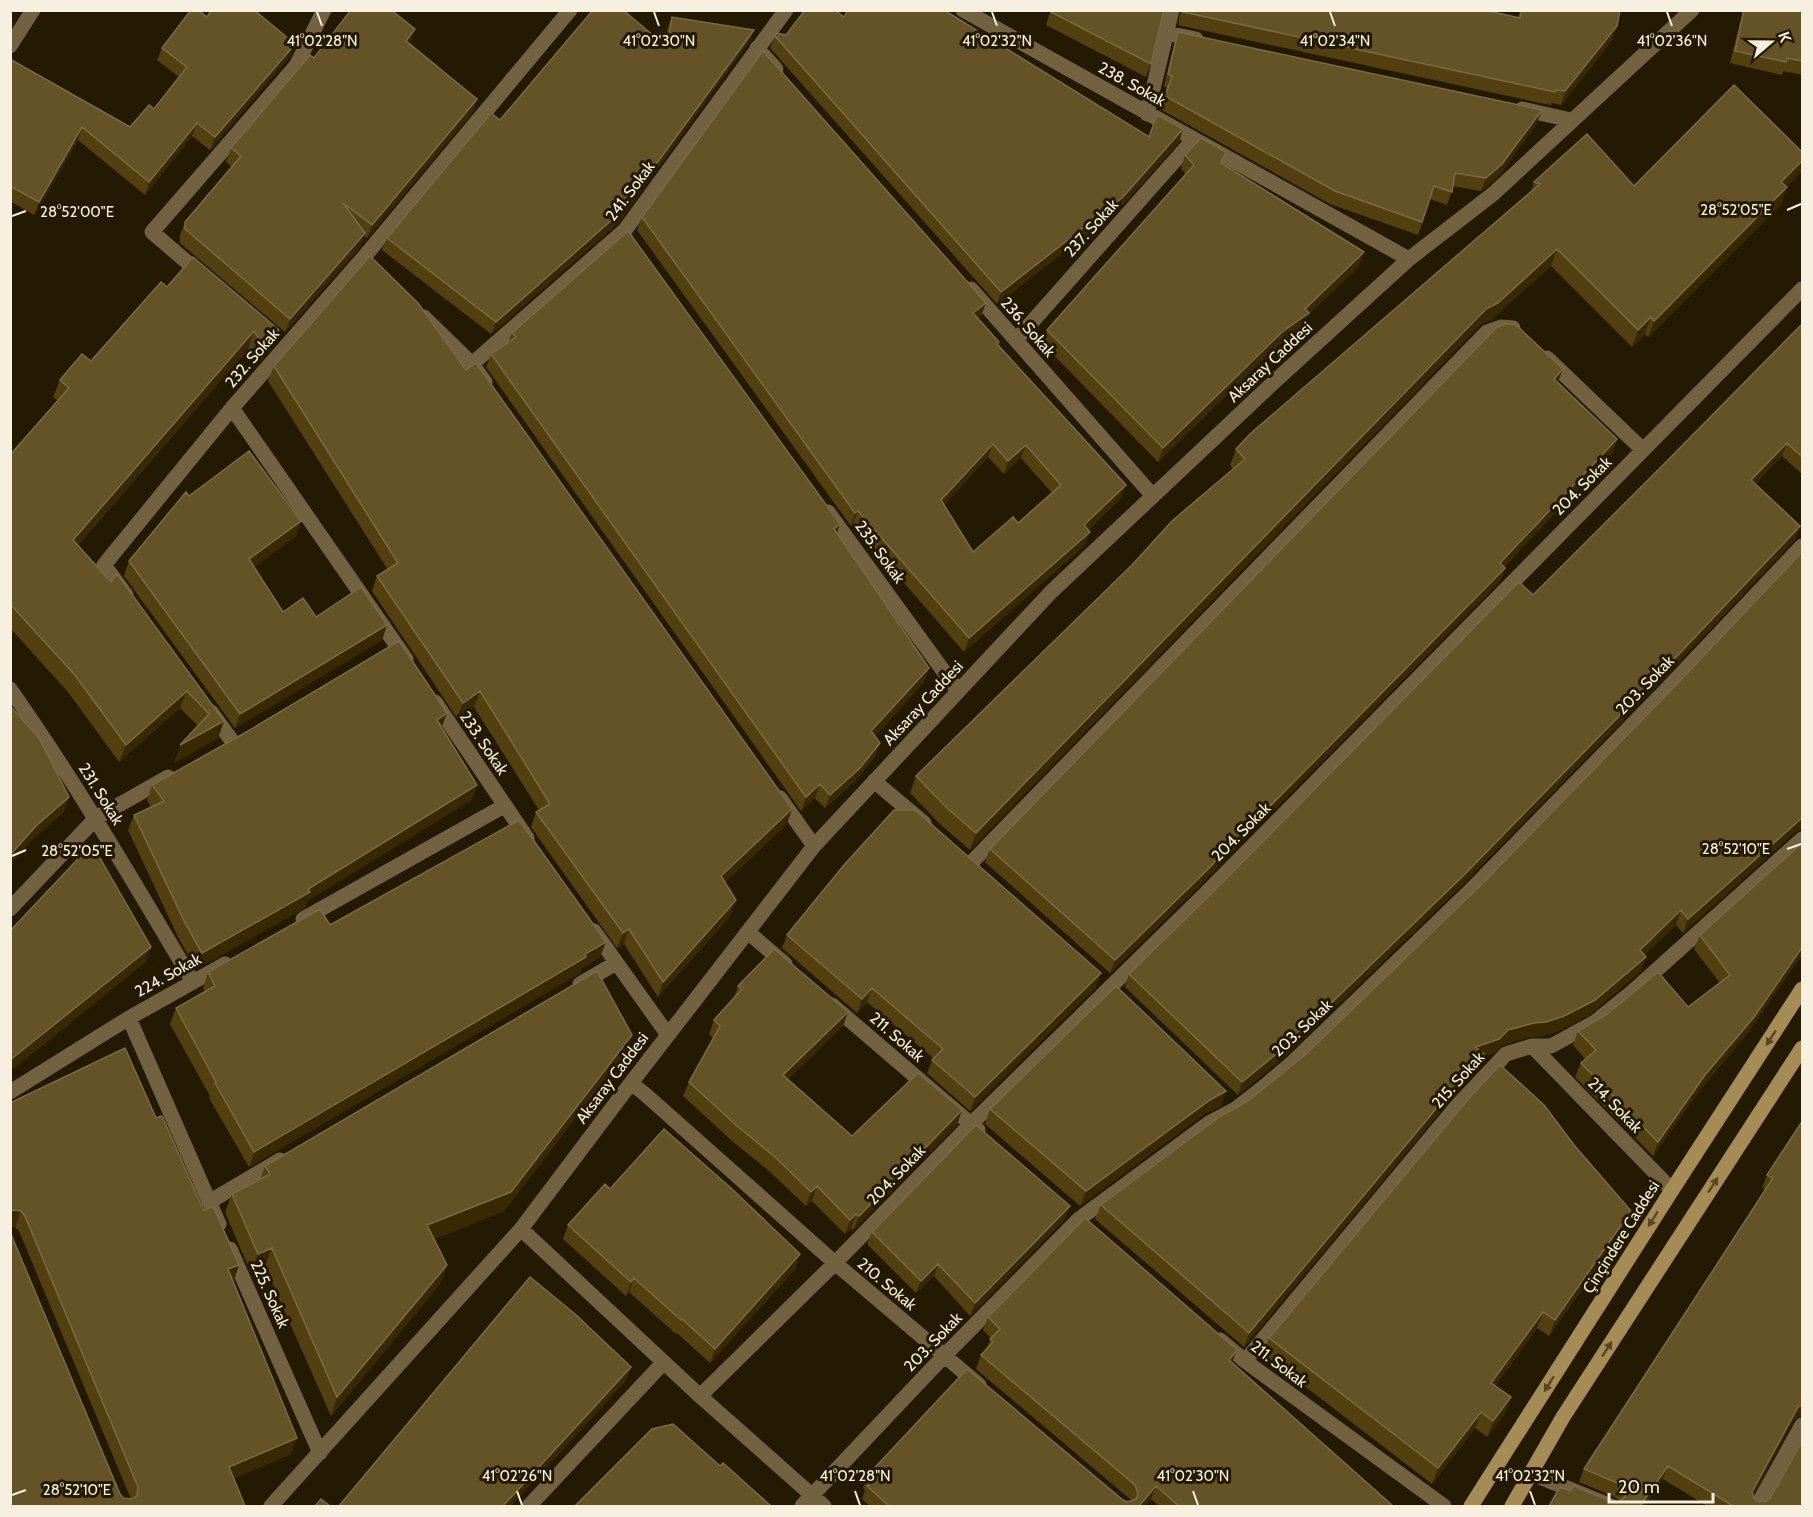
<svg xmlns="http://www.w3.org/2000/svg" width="1813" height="1517" font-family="Cabin,sans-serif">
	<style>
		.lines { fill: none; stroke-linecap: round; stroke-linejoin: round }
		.minor { stroke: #726242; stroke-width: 15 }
		.secondary { stroke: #a58b56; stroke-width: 15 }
		.wall { fill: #524010; fill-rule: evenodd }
		.shaded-wall { fill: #382900 }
		.building { fill: #645326; stroke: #7b6b43; stroke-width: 1.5; fill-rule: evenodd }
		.oneway { fill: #584723 }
		.ticks { fill: none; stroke: #f7efe0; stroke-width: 2 }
		.labels { text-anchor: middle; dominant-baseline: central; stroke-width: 6; stroke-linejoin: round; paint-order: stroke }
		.street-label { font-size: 16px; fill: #f7efe0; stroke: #241901 }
		.ticks-label { font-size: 15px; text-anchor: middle; fill: #f7efe0; stroke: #241901; stroke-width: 6; stroke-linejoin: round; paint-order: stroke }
	</style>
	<rect width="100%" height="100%" fill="#241901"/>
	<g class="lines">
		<!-- minor -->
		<path class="minor" d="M963 10 1409 259
			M1167 33 1196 39
			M10 46 33 10
			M757 48 776 69
			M1522 109 1571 120
			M1147 114 1172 10
			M202 275 152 232 296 66 324 10
			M971 289 1153 496
			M424 317 472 364 485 382
			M1016 340 1194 139
			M1547 358 1643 450
			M472 364 625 230 786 10
			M232 408 406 659
			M828 512 958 691
			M126 595 104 565 232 408 364 257 570 10
			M10 689C77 784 134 883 193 982
			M435 702 527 838
			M211 712 232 741
			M874 781 924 823
			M780 798 814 846
			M971 863 1487 332 1501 327 1513 328
			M10 909 96 818 168 777
			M303 919 504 806
			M594 931 668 1035
			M748 932 785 964
			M580 984 616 963
			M832 1005 978 1130
			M129 1018 219 1224
			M1532 1046 1672 1190
			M631 1083 646 1095 835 1263 979 1385
			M10 1092 129 1018 225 964
			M209 1202 280 1160
			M521 1229 700 1396 824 1506
			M230 1249 320 1453
			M1220 1340 1245 1361 1444 1506
			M1245 1361 1457 1106 1506 1054 1532 1046H1551L1595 1022 1632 992 1802 839
			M700 1396 835 1263 971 1124 1205 894 1802 289
			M1530 1473 1611 1506
			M271 1506 521 1229 631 1083 814 846 1051 592 1274 382 1409 259 1493 194 1692 10
			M529 1506 664 1362
			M802 1506 944 1356 1079 1219 1209 1123 1237 1108 1265 1086 1293 1062 1469 892 1665 691 1802 546
			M1757 1506 1802 1425"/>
		<!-- secondary -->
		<path class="secondary" d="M1471 1506 1672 1190 1802 989
			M1512 1506 1563 1417 1802 1048"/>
	</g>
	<!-- wall -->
	<path class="wall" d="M1051 10 1151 64 1146 77 1046 25Z
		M1181 10H1484L1518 18 1520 10H1620L1612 40 1561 105 1552 103 1550 105 1178 25Z
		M1743 10H1803V75L1783 71 1782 75 1730 63Z
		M207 17 290 56 210 150 192 136 145 195 78 140 34 215 10 201V59L130 127 154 109 179 77 157 60 162 48Z
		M672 17 754 30 749 42 618 223 491 334 382 250 387 238 500 120 665 45 667 30Z
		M844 17 1149 137 1183 129 1179 142 1119 209 997 304 770 48 775 36 786 35Z
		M1178 32 1537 123 1498 177 1481 191 1453 186 1447 205 1430 199 1418 235 1330 204 1160 109 1167 88 1164 86 1174 44Z
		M410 43 477 99 472 113 367 238 364 236 360 247 285 332 180 243V235L185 222 232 167 226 162 231 148 314 58Z
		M1803 153V166L1800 173 1786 187 1781 204 1648 337 1645 334 1632 347 1551 266 1492 319 1480 325 970 850 941 825 910 793 916 776 1233 469 1230 465 1236 449 1531 192 1534 182 1634 186Z
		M1185 155 1222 163 1359 266 1308 315 1304 326 1277 346 1158 462 1042 343 1047 330 1186 174 1181 169Z
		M642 217 986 303 981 316 978 319 1121 498 1088 530 1085 545 964 652 853 524 851 526 637 230ZM988 457 1004 474 1021 458 1052 493 1018 523 973 552 944 505Z
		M167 287 279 330 272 347 258 364 248 349 78 545 224 721 218 738 174 763 198 726 180 708 119 762 68 692 10 628V455L58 401 53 397 60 380 91 361Z
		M1803 323V475L1782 456 1755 484 1800 526 1795 539 1658 684 1462 885 1286 1055 1238 1095 1125 987 1129 974 1533 595 1665 463Z
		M512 333 840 524 837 533 924 682 875 736 880 743 875 757 855 781 825 808 815 798 801 811 486 367 491 354 508 342Z
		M274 366 787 824 725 882 731 915 658 997 624 944 617 948 531 827 536 812 539 810 474 707 457 718 372 591 377 576 388 570 268 381Z
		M1558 383 1613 452 1504 567 1505 568 1500 581 1198 887 1110 973 985 862 990 849Z
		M189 496 301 521 296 536 254 567 283 612 387 625 382 640 235 728 124 576 129 561Z
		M1803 551V830L1801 829 1795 832 1683 933 1676 925 1644 955 1641 971 1590 1014 1559 1031 1541 1036 1529 1037 1503 1045 1494 1053 1484 1056 1479 1068 1450 1100 1244 1347 1095 1219 1101 1205 1248 1101 1305 1055 1481 885 1677 684Z
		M441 727 477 785 471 800 307 901 305 908 196 969 178 937 128 830 134 815 151 807 147 800 152 785Z
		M1803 842V953L1749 1031 1700 1090 1653 1156 1575 1077 1581 1063 1585 1059 1573 1045 1578 1031 1688 1007 1720 983 1694 949 1700 935Z
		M330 925 600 957 582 968 580 973 249 1167 209 1098 210 1096 170 1024 176 1008 205 992 203 988 208 972Z
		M787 935 1096 987 970 1111 927 1073 933 1058 867 1002 857 1013 782 948Z
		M738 986 848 1012 843 1026 788 1079 852 1136 962 1110 957 1125 853 1230 851 1228 845 1234 812 1201 806 1206 769 1171 731 1140 683 1096 689 1082 713 1038 709 1034 714 1020 734 997Z
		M632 1035 625 1053 504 1211 434 1239 440 1284 331 1416 265 1267 251 1273 225 1212 232 1194 260 1180 265 1166Z
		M10 1103 156 1118 204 1211 239 1265 233 1281 291 1454 234 1478 245 1506H10L120 1494 123 1498 131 1499 19 1231 15 1227 10 1226Z
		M1221 1106 1204 1114 1080 1206 985 1124 990 1109Z
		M1803 1120V1416L1801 1415 1793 1420 1753 1495 1754 1498 1758 1502 1803 1506H1707L1663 1479 1644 1506H1549L1570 1491 1613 1502H1619L1615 1497 1579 1482 1584 1469 1765 1190 1762 1188 1767 1175Z
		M610 1189 800 1254 795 1269 710 1363 677 1333 676 1334 629 1292 626 1296 563 1239 568 1225Z
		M1065 1219 970 1316 934 1276 916 1293 867 1244 872 1232Z
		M1626 1227 1549 1336 1537 1328 1495 1386 1511 1397 1505 1413 1487 1437 1475 1428 1432 1484 1263 1354 1269 1338Z
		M988 1317 1232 1363 1393 1506H1159L1151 1499 1145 1506H870L862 1499 865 1490 863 1488 868 1475 1123 1500 1128 1502 1131 1501 1130 1499 976 1369 981 1355 986 1350 991 1338 983 1330Z"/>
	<!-- shaded-wall -->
	<path class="shaded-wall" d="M1617 26 1612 40 1561 105 1565 91Z
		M415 29 410 43 401 54 406 41Z
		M754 30 749 42 618 223 491 334 496 322Z
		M295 44 290 56 210 150 215 137Z
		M477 99 472 113 367 238 372 225Z
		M1542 110 1537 123 1498 177 1481 191 1486 178Z
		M197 123 192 136 145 195 149 182Z
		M82 127 78 140 34 215 39 202Z
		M1183 129 1179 142 1119 209 997 304 1001 292Z
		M1803 160V166L1800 173 1775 198 1781 182Z
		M1787 187 1781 204 1648 337 1654 321Z
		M365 233 360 247 285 332 290 319Z
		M1557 249 1551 266 1492 319 1480 325 970 850 976 833 1486 309Z
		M1364 252 1359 266 1308 315 1304 326 1277 346 1158 462 1163 448Z
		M986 303 981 316 969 326 973 313Z
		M1651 317 1645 334 1632 347 1638 330Z
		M279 330 272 347 258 364 264 347Z
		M254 331 248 349 67 557 73 540Z
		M1563 369 1558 382 1554 379Z
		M1617 439 1613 452 1496 576 1500 563Z
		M1787 443 1782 456 1746 493 1751 480Z
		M993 444 988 457 937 513 941 500Z
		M1026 445 1021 458 1004 474 1008 461Z
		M1126 485 1121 498 1079 538 1084 525Z
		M858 511 853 524 851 526 855 513Z
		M301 521 296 536 244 574 249 559Z
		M840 524 835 537 834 529Z
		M1800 526 1795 539 1658 684 1462 885 1286 1055 1238 1095 1242 1082Z
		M1090 532 1085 545 964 652 969 638Z
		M1505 568 1500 581 1198 887 1110 973 1115 960Z
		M387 625 382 640 235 728 240 714Z
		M929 668 924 682 867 745 871 731Z
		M187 691 180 708 119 762 126 745Z
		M480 691 474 707 457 718 463 703Z
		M447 713 441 729 437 720Z
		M224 721 218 738 174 763 180 745Z
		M880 743 875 757 855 781 825 808 830 795Z
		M820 784 815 798 801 811 806 797Z
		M477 785 471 800 307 901 305 908 196 969 202 953Z
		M69 797 64 812 31 841 10 864V855L36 826Z
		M792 809 787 824 715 891 721 876Z
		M1803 817V830L1801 829 1795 832 1683 933 1688 919Z
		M736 900 731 915 658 997 663 982Z
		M1681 910 1676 925 1634 964 1640 950Z
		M629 929 624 944 617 948 623 933Z
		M606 942 600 957 582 968 580 973 249 1167 254 1152Z
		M1803 946V953L1749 1031 1700 1090 1653 1156 1658 1142 1705 1075Z
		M151 947 145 963 10 1072V1060Z
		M1646 957 1641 971 1590 1014 1559 1031 1541 1036 1529 1037 1503 1045 1494 1053 1484 1056 1479 1068 1450 1100 1244 1347 1249 1333 1476 1047 1508 1030Z
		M1101 973 1096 987 970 1111 975 1097Z
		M872 988 867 1002 857 1013 862 999Z
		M848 1012 843 1026 778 1089 783 1075Z
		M632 1035 625 1053 504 1211 420 1244 427 1225Z
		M1226 1091 1221 1106 1204 1114 1080 1206 1086 1191 1210 1100Z
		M962 1110 957 1125 853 1230 859 1216Z
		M817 1186 812 1201 806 1206 811 1192Z
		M1070 1206 1065 1219 970 1316 975 1303Z
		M13 1210 21 1211 15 1227 10 1226V1212Z
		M1631 1211 1626 1227 1549 1336 1555 1320Z
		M856 1214 851 1228 845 1234 850 1220Z
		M272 1248 265 1267 251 1273 258 1254Z
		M800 1254 795 1269 710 1363 715 1349Z
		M938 1264 934 1276 916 1293 921 1281Z
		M239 1265 234 1280 222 1285 228 1269Z
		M447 1265 440 1284 331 1416 337 1397Z
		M634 1278 629 1292 626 1296 631 1282Z
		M1543 1312 1537 1328 1486 1399 1491 1383Z
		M1237 1350 1232 1363 1229 1360Z
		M631 1367 626 1381 511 1506H503Z
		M1511 1397 1505 1413 1487 1437 1493 1421Z
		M1803 1404V1412L1801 1415 1793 1420 1747 1506 1752 1492 1798 1407Z
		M1481 1412 1475 1428 1432 1484 1438 1468Z
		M297 1438 291 1454 224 1483 229 1467Z
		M1668 1466 1663 1479 1644 1506H1640Z
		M1156 1486 1151 1499 1145 1506H1139Z"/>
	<!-- building -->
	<path class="building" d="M191 10H198L207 17 212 10H254L295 44 215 137 197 123 149 182 82 127 39 202 10 186V59L130 127 149 105 154 109 187 67 162 48Z
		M351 10H391L415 29 406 41 477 99 372 225 343 203 365 233 290 319 185 229V222L241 156 231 148 310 55 314 58Z
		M593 10H623L667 47 672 17 754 30 622 211 496 322 387 238 491 113 500 120Z
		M805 10H835L844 17 848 10H944L1149 137 1157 115 1183 129 1123 197 1001 292 775 36 776 33 786 35Z
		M1051 10H1164L1151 64 1051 12Z
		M1184 10H1484L1520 18 1522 10H1620L1617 26 1565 91 1557 90 1555 92 1183 12Z
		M1744 10H1803V61L1787 58 1786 62 1735 51Z
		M1178 32 1542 110 1502 164 1486 178 1455 173 1452 192 1434 186 1422 222 1335 191 1165 96 1172 76 1168 74Z
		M763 51 986 303 973 313 999 342 997 344 1126 485 1084 525 1090 532 969 638 858 511 855 513 642 217ZM993 444 1008 461 1026 445 1061 485 1018 523 1013 517 973 552 941 500Z
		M1734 85 1803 153V160L1781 182 1787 187 1654 321 1651 317 1638 330 1557 249 1498 303 1486 309 976 833 947 808 916 776 1132 565 1172 521 1245 459 1236 449 1251 433 1540 184 1534 182 1587 134 1634 186Z
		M1201 138 1226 152 1221 163 1364 252 1305 309 1309 313 1282 332 1163 448 1047 330 1194 165 1185 155Z
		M628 231 840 524 834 529 929 668 871 731 880 743 860 768 830 795 820 784 806 797 491 354 516 337 512 333Z
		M370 256 418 303 466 370 476 363 792 809 721 876 736 900 663 982 629 929 623 933 536 812 550 804 480 691 463 703 377 576 398 563 274 366Z
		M193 257 279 330 264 347 254 331 73 540 111 582 117 574 224 721 180 745 209 714 187 691 126 745 74 674 10 604V455L69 388 60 380 82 354 91 361 161 282 167 287Z
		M1803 323V458L1787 443 1751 480 1800 526 1663 671 1467 872 1291 1042 1242 1082 1129 974 1217 888 1519 582 1533 595 1665 463Z
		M1507 324 1516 325 1563 369 1554 379 1617 439 1500 563 1505 568 1203 874 1115 960 990 849 1497 327Z
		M249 451 301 521 249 559 283 612 303 598 316 617 361 587 387 625 240 714 129 561 186 492 189 496Z
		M1803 551V817L1688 919 1681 910 1640 950 1646 957 1595 1000 1564 1016 1546 1022 1534 1023 1508 1030 1499 1039 1476 1047 1484 1054 1455 1086 1249 1333 1101 1205 1219 1117 1248 1101 1305 1055 1481 885 1677 684Z
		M399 641 447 713 437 720 477 785 308 889 310 892 202 953 184 921 134 815 164 801 152 785 243 734Z
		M10 706 39 738 69 797 36 826 10 855Z
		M894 810H915L1101 973 975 1097 932 1060 943 1049 872 988 862 999 787 935 844 865Z
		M519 820 606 942 585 954 586 957 254 1152 215 1083 216 1082 176 1008 215 986 208 972 320 909 330 925Z
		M1803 842V946L1754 1017 1705 1075 1658 1142 1581 1063 1596 1050 1578 1031 1606 1015 1658 972 1688 1007 1730 975 1700 935Z
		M92 844 151 947 10 1060V931Z
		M774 949 848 1012 783 1075 852 1136 918 1073 962 1110 859 1216 856 1214 850 1220 817 1186 811 1192 775 1157 736 1125 689 1082 720 1026 714 1020 742 989 738 986Z
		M597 971 632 1035 511 1192 427 1225 447 1265 337 1397 272 1248 258 1254 232 1194 270 1174 265 1166Z
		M1116 986 1226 1091 1210 1100 1086 1191 990 1109Z
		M125 1048 156 1118 162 1116 204 1211 213 1206 239 1265 228 1269 297 1438 229 1467 245 1506H10V1232L120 1494 123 1498 132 1499 137 1496 138 1487 25 1216 21 1211 13 1210 10 1212V1103Z
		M1500 1065 1544 1105 1574 1145 1631 1211 1555 1320 1543 1312 1491 1383 1511 1397 1493 1421 1481 1412 1438 1468 1269 1338 1470 1097Z
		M1803 1120V1404L1798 1407 1752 1492 1754 1498 1758 1502 1766 1501 1770 1498 1803 1440V1506H1733L1668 1466 1640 1506H1549L1560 1487 1570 1491 1573 1486 1613 1502H1618L1625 1497V1491L1620 1484 1584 1469 1773 1178 1767 1175Z
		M976 1125 1070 1206 975 1303 938 1264 921 1281 872 1232Z
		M664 1129 732 1189 800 1254 715 1349 682 1319 681 1320 634 1278 631 1282 568 1225 605 1184 610 1189Z
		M1085 1218 1237 1350 1229 1360 1393 1506H1179L1156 1486 1139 1506H889L867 1486 873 1479 868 1475 967 1369 1123 1500 1128 1502 1136 1499 1138 1494 1135 1485 981 1355 993 1342 990 1339 1000 1329 988 1317Z
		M530 1277 575 1314 631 1367 503 1506H339Z
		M673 1424 720 1466 723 1463 771 1506H575L652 1429Z
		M321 1499 330 1506H315Z"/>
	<!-- one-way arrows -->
	<defs><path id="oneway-solid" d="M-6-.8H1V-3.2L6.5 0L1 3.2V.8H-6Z" transform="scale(1.5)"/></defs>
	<g class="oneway">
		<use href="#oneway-solid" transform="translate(1771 1038) rotate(123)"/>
		<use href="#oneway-solid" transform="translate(1713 1185) rotate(-57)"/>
		<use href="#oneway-solid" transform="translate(1653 1219) rotate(122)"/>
		<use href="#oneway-solid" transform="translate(1607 1349) rotate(-57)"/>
		<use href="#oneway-solid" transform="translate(1549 1384) rotate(122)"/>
	</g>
	<!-- ticks -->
	<path class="ticks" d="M317 12 322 26M654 12 659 26M992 12 997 26M1330 12 1335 26M1667 12 1672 26M1787 210 1801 204M12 216 26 211M1787 849 1801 844M12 856 26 850M517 1491 522 1505M855 1491 860 1505M1193 1491 1198 1505M1530 1491 1535 1505M12 1495 26 1490"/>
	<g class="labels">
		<!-- street labels -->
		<g class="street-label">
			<text transform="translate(1132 84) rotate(29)">238. Sokak</text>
			<text transform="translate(630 191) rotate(-53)">241. Sokak</text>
			<text transform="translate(1091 228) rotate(-48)">237. Sokak</text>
			<text transform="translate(1028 327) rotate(49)">236. Sokak</text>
			<text transform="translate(252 358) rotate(-49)">232. Sokak</text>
			<text transform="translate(1270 362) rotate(-43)">Aksaray Caddesi</text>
			<text transform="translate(1582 486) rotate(-45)">204. Sokak</text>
			<text transform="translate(880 552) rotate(54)">235. Sokak</text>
			<text transform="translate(1645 685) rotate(-46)">203. Sokak</text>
			<text transform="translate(923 703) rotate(-47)">Aksaray Caddesi</text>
			<text transform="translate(484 743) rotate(56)">233. Sokak</text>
			<text transform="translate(101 794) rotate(58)">231. Sokak</text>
			<text transform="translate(1241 832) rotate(-45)">204. Sokak</text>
			<text transform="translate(168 975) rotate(-29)">224. Sokak</text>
			<text transform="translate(1302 1028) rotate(-43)">203. Sokak</text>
			<text transform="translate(897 1037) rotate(41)">211. Sokak</text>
			<text transform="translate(612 1078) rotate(-53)">Aksaray Caddesi</text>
			<text transform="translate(1458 1080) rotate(-48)">215. Sokak</text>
			<text transform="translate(1615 1105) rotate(46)">214. Sokak</text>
			<text transform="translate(896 1175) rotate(-46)">204. Sokak</text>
			<text transform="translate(1621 1237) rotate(-58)">Çinçindere Caddesi</text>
			<text transform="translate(887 1284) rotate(40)">210. Sokak</text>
			<text transform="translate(270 1294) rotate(66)">225. Sokak</text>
			<text transform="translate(933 1342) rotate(-46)">203. Sokak</text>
			<text transform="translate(1279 1364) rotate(37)">211. Sokak</text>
		</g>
	</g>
	<g class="ticks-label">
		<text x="659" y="46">41°02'30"N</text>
		<text x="997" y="46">41°02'32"N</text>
		<text x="322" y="46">41°02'28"N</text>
		<text x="1335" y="46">41°02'34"N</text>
		<text x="1672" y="46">41°02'36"N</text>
		<text x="1736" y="215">28°52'05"E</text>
		<text x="77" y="217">28°52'00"E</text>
		<text x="1736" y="854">28°52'10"E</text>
		<text x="77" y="856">28°52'05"E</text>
		<text x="517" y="1481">41°02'26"N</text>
		<text x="855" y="1481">41°02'28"N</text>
		<text x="1193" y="1481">41°02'30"N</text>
		<text x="1530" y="1481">41°02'32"N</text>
		<text x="77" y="1495">28°52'10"E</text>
	</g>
	<!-- border -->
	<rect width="1813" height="1517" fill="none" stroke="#f7efe0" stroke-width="24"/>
	<!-- north arrow -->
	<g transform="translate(1771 42) rotate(70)" stroke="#241901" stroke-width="4.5" paint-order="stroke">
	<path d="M0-4.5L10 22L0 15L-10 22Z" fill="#f7efe0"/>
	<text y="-9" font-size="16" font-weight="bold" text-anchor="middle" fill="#f7efe0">K</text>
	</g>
	<!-- scale -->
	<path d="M1609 1493v9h104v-9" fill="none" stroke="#f7efe0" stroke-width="3"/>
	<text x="1618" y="1493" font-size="18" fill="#f7efe0" stroke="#241901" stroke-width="4.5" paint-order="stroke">20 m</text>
</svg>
